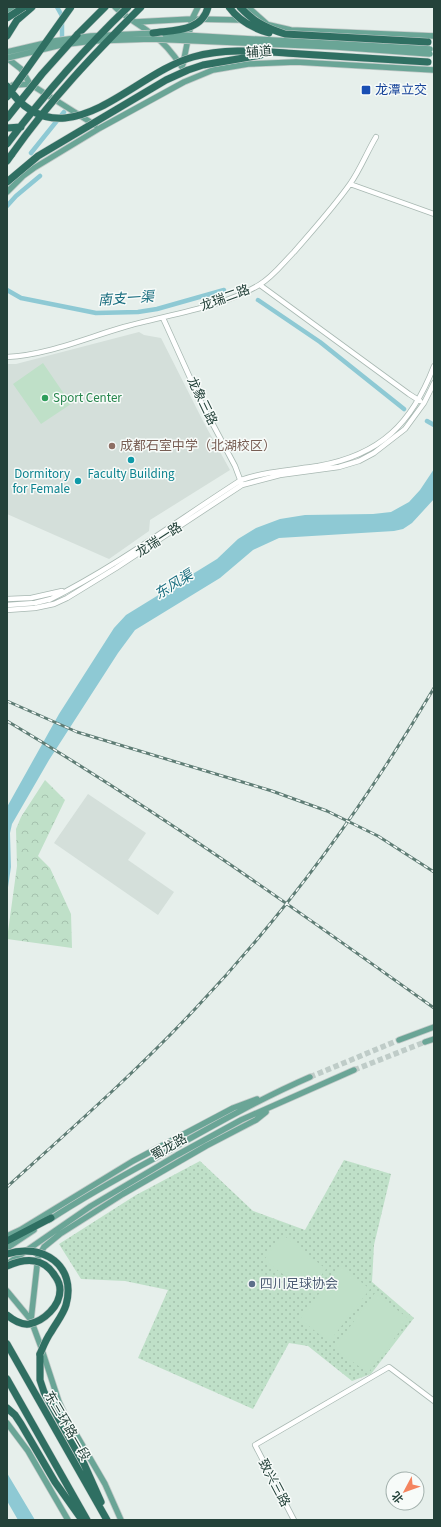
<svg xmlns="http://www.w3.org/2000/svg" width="441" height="1527" font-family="'Source Sans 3','Noto Sans SC',sans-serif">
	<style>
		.built { fill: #d4dfda }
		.forest { fill: url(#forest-crowns) }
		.park { fill: url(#park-dots) }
		.pitch { fill: #bfe0c8 }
		.water { fill: #8ec9d4 }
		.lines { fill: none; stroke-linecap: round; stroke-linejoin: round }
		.canal { stroke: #8ec9d4; stroke-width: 4.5 }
		.major-tunnel { stroke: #bfccc8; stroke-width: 5.5; stroke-dasharray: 5.5 3; stroke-linecap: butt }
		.minor-casing { stroke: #a8b8b2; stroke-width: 6 }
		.major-casing { stroke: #c2cac8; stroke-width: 7 }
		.highway-casing { stroke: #c2cac8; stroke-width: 8 }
		.minor { stroke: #fff; stroke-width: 4.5 }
		.major { stroke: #6aa596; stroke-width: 5.5 }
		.highway { stroke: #2f6f62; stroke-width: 7 }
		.rail-casing { stroke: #5f7d75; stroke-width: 3 }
		.rail { stroke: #f7fbf9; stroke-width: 1.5; stroke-dasharray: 4.5; stroke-linecap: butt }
		.major-bridge-casing { stroke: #c2cac8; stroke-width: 7; stroke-linecap: butt }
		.highway-bridge-casing { stroke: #c2cac8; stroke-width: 8; stroke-linecap: butt }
		.major-bridge { stroke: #6aa596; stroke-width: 5.5 }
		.highway-bridge { stroke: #2f6f62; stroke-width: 7 }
		.transit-dot { fill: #1a4fb4; stroke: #f7fbf9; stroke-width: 1.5 }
		.leisure-dot { fill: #2e9e5b; stroke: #f7fbf9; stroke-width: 1.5 }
		.education-dot { fill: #8d6e63; stroke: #f7fbf9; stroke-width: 1.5 }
		.culture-dot { fill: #0f9aa8; stroke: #f7fbf9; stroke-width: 1.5 }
		.service-dot { fill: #5c6f8a; stroke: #f7fbf9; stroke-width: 1.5 }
		.labels { text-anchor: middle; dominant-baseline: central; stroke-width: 3; stroke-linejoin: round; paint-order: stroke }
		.street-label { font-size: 13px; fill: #24423a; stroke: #f7fbf9 }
		.transit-label { font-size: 13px; fill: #164399; stroke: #f7fbf9; text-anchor: start }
		.leisure-label { font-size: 13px; fill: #27864d; stroke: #f7fbf9; text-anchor: start }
		.education-label { font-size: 13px; fill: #785e54; stroke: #f7fbf9; text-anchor: start }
		.culture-label { font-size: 13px; fill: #0d838f; stroke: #f7fbf9; text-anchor: end }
		.service-label { font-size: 13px; fill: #4e5e75; stroke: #f7fbf9; text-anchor: start }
		.water-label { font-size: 14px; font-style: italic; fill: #1c6f80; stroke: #f7fbf9 }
	</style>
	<defs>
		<pattern id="forest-crowns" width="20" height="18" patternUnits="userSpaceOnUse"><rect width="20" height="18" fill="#bfe0c8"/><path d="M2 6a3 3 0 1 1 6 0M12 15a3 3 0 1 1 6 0" fill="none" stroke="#a4c1ad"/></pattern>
		<pattern id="park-dots" width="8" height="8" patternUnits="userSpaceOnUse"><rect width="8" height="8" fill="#bfe0c8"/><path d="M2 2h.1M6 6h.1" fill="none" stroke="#a4c1ad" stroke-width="1.8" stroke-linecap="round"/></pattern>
	</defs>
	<rect width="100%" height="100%" fill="#e6efeb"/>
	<!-- built -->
	<path class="built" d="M139 332 144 335 161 338 204 423 230 470 150 520 149 531 109 559 7 514V364H16Z
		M88 794 146 833 128 860 174 892 158 915 54 843Z"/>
	<!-- forest -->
	<path class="forest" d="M45 780 65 800 38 856 50 868 71 914 72 948 7 939 17 866 16 829 21 817Z"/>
	<!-- park -->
	<path class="park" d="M344 1160 391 1174 374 1245 372 1282 414 1318 371 1374 352 1381 308 1346 289 1343 253 1409 138 1358 168 1290 125 1281 81 1279 59 1244 136 1195 200 1161 253 1211 305 1230Z"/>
	<!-- pitch -->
	<path class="pitch" d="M43 363 71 404 41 424 13 384Z
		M283 1235 326 1269 308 1293 264 1260Z
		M340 1266 370 1289 329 1342 300 1319Z
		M375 1293 409 1319 368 1373 334 1348Z"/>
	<!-- water -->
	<path class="water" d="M434 469V499L412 523 403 529 394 531 279 538 253 550 220 578 135 630 118 653 49 760 12 824 10 833 11 867 7 894V807L59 714 114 628 126 615 217 559 238 539 256 528 280 519 305 515 373 514 391 512 409 502 420 490Z
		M7 1473 35 1520H18L7 1501Z"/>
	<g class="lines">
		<!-- canal -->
		<path class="canal" d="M57 7 62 16V42
			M31 153 64 112
			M7 206 16 196 40 176
			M7 290 21 298 96 313 138 312 157 309 224 290
			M258 300 320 342 404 409
			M427 421 434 425"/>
		<!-- major-tunnel -->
		<path class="major-tunnel" d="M354 1070 425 1042
			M310 1077 399 1040"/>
		<!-- minor casing -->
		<g class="minor-casing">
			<path id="minor" d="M350 184 434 214
				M260 285 409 394 420 401
				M163 318 201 402 235 466 241 482
				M7 357C47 355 86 338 124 327 166 315 221 308 259 285 273 277 283 263 294 252 313 230 333 208 350 184 360 170 367 152 376 137
				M7 599 31 598 62 591
				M49 600C117 566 177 521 241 480 268 471 291 470 318 466 381 455 412 423 434 366
				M7 605 35 603 51 599
				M7 610 35 608 54 604 67 598 116 568 242 485 280 475 339 467 359 461 374 453 405 429 424 403 434 383
				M294 1520 255 1445 389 1367 434 1401"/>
		</g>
		<!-- major casing -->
		<g class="major-casing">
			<path id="major" d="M115 7C126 18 141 25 153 35 165 43 174 55 182 67
				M248 7 267 24
				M7 12 15 7
				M135 22 192 19 243 20
				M265 24 291 30 434 36
				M7 58 21 69 30 84 95 125
				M183 64 192 19 198 7
				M13 85 30 84
				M7 192 23 176 34 168 100 128 184 82 213 70 248 64 296 62 434 70
				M399 1040 434 1027
				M425 1042 434 1039
				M49 1220C84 1197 120 1177 157 1157 207 1129 257 1100 310 1077
				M7 1236 20 1230 133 1161 233 1108 257 1099
				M7 1248 34 1230
				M7 1264 91 1206 177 1155 241 1120 354 1070
				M7 1291 31 1320 41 1347 59 1402 66 1417 105 1484 121 1520
				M31 1320 38 1257 44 1247 60 1234 123 1194 206 1146 256 1120 266 1112
				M7 1423 28 1451 68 1520"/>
		</g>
		<!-- highway casing -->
		<g class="highway-casing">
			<path id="highway" d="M77 35 105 7
				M7 36 17 20 32 7
				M7 161 12 154
				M7 1241 51 1218
				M7 1344 107 1520
				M40 1354V1380L44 1392 84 1464 101 1502
				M7 1379 87 1520
				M7 1408 15 1415 21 1424 55 1482 82 1520"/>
		</g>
		<!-- minor -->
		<use href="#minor" class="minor"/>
		<!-- major -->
		<use href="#major" class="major"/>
		<!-- highway -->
		<use href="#highway" class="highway"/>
		<!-- rail casing -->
		<g class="rail-casing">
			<path id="rail" d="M7 701 77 732 272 791 327 811 378 836 434 872
				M7 721C155 809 294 908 434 1008
				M7 1187C71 1129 136 1072 195 1009 287 912 366 803 434 688"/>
		</g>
		<!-- rail -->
		<use href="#rail" class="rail"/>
		<!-- major-bridge casing -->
		<g class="major-bridge-casing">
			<path id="major-bridge" d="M165 34 430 49
				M7 52 54 41 91 36 156 33
				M7 58 61 45 92 41 151 39 336 47 430 54"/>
		</g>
		<!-- highway-bridge casing -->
		<g class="highway-bridge-casing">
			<path id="highway-bridge" d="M229 7C239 21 252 28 269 33
				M240 7C254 22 266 28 285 34L428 42
				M7 18 24 7
				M153 33C173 30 202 32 208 7
				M7 86C20 106 39 120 65 118 108 114 150 69 193 57 228 47 265 52 301 54 343 57 386 59 428 62
				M7 97 71 7
				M7 118 42 74 77 35
				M7 128 21 127
				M7 144C44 95 84 49 128 7
				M12 154C50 100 95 53 141 7
				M7 182 38 156 166 80 188 70 203 65 261 55
				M7 1254C43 1242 77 1266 66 1305 63 1315 56 1323 51 1332 46 1339 43 1347 40 1354
				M7 1266C25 1258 44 1257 55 1276 58 1280 60 1285 60 1290 60 1306 44 1321 29 1324 21 1325 13 1320 7 1315"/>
		</g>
		<!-- major-bridge -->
		<use href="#major-bridge" class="major-bridge"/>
		<!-- highway-bridge -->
		<use href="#highway-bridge" class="highway-bridge"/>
	</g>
	<!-- markers -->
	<rect class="transit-dot" x="361" y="85" width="10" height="10" rx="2"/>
	<circle class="leisure-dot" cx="45" cy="398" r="4"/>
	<circle class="education-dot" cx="112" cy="446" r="4"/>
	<g class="culture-dot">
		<circle cx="131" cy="460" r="4"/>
		<circle cx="78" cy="481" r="4"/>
	</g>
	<circle class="service-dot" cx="252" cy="1284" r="4"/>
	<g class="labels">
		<!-- street labels -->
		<g class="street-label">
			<text transform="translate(259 52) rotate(-4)">辅道</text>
			<text transform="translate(225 298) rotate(-20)">龙瑞二路</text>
			<text transform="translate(202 401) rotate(64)">龙象三路</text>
			<text transform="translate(159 540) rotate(-33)">龙瑞一路</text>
			<text transform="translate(169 1147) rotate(-29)">蜀龙路</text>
			<text transform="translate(67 1426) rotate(60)">东三环路一段</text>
			<text transform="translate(274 1483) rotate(62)">致兴三路</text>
		</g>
		<!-- transit labels -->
		<g class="transit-label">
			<text x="375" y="90">龙潭立交</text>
		</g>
		<!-- leisure labels -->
		<g class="leisure-label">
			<text x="53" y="398">Sport Center</text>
		</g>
		<!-- education labels -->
		<g class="education-label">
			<text x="120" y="446">成都石室中学（北湖校区）</text>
		</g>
		<!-- culture labels -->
		<g class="culture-label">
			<text x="70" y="474">Dormitory<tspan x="70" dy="15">for Female</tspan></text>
			<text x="131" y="474" text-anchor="middle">Faculty Building</text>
		</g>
		<!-- service labels -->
		<g class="service-label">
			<text x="260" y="1284">四川足球协会</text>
		</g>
		<!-- water labels -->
		<g class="water-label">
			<text transform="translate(126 299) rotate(-4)">南支一渠</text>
			<text transform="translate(174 585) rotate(-32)">东风渠</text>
		</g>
	</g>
	<!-- border -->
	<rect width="441" height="1527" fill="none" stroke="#24423a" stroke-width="16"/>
	<!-- north arrow -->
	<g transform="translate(405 1491) rotate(229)"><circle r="19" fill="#f7fbf9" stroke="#a3b1ad"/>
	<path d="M0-3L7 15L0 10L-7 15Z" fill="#f4845f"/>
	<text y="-6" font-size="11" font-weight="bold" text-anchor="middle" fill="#24423a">北</text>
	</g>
</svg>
